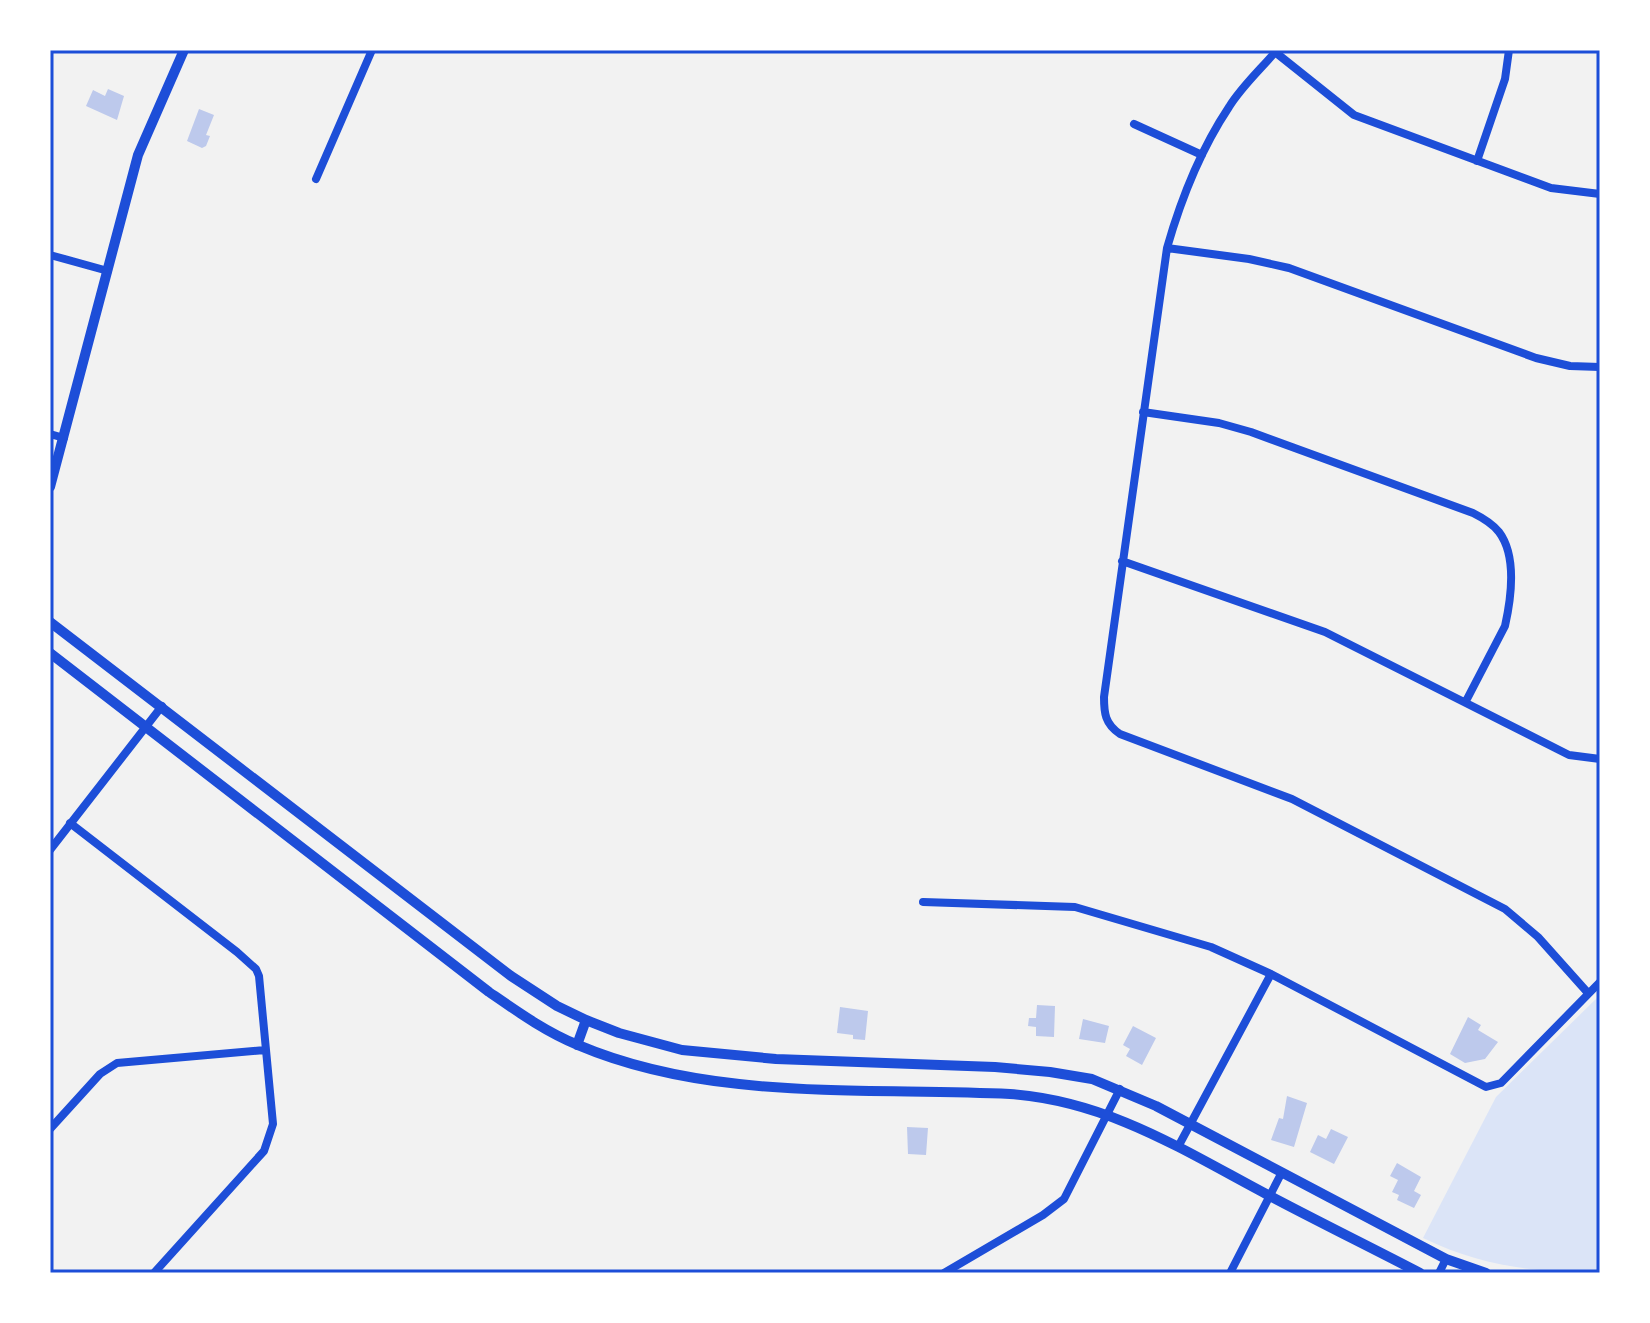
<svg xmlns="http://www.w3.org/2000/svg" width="1650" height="1323" font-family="Montserrat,sans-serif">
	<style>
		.green { fill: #dbe4f7 }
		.building { fill: #bdc9ec }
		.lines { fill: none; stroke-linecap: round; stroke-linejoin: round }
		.minor { stroke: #1d4ed8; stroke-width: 8 }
		.tertiary { stroke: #1d4ed8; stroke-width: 10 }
		.neatline { fill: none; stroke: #1d4ed8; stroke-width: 3 }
	</style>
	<rect width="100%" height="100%" fill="#f2f2f2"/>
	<!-- green -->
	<path class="green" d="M1600 995V1273C1535 1272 1483 1267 1423 1238L1496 1097Z"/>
	<!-- building -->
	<path class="building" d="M108 89 124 96 117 120 86 106 93 90 105 96Z
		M199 109 214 115 206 135 210 136 206 146 202 148 187 141Z
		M1037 1005 1055 1006 1054 1037 1036 1036V1027L1028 1026 1029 1018H1036Z
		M840 1007 868 1011 865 1040 853 1039V1035L837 1033Z
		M1468 1017 1481 1025 1478 1030 1498 1042 1485 1059 1465 1063 1450 1054Z
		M1083 1019 1109 1026 1105 1043 1079 1039Z
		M1133 1026 1156 1038 1142 1065 1126 1056 1130 1049 1123 1045Z
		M1287 1096 1307 1103 1294 1147 1271 1140 1279 1118 1283 1119Z
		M907 1127 928 1128 926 1155 908 1154Z
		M1331 1129 1348 1137 1334 1164 1310 1152 1318 1135 1326 1139Z
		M1397 1163 1421 1177 1414 1191 1421 1195 1414 1208 1397 1200 1399 1195 1392 1192 1398 1180 1390 1176Z"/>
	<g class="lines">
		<!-- minor -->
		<path class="minor" d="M1277 50C1261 69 1242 86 1229 107 1201 149 1181 199 1167 248L1104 697C1104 713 1105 724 1120 734L1292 799 1505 909 1538 937 1588 993
			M1275 52 1354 115 1551 188 1600 194
			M1134 124 1202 155
			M1477 161 1505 79 1509 50
			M316 179 372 50
			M1167 248 1249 259 1289 268 1536 358 1570 366 1600 367
			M50 255 108 271
			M1143 412 1219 423 1251 432 1473 513C1483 518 1492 523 1499 532 1517 556 1511 599 1505 626L1466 701
			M50 434 64 438
			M1122 561 1325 632 1569 755 1600 759
			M70 823 237 952 256 969 259 976 273 1124 264 1151 154 1273
			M50 850 162 706
			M923 902 1075 907 1211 947 1271 974 1486 1087 1501 1083 1600 982
			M50 1129 100 1074 117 1063 265 1050
			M1178 1147 1271 974
			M944 1273 1043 1215 1064 1199 1120 1089
			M1230 1273 1282 1172
			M1439 1273 1446 1259"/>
		<!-- tertiary -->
		<path class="tertiary" d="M50 487 138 155 184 50
			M50 622 511 976 557 1006 586 1020 619 1033 682 1050 776 1059 995 1067 1050 1072 1092 1079 1156 1106 1446 1259 1486 1273
			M50 653 489 992C518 1012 546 1032 578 1045 712 1102 867 1087 1010 1094 1108 1101 1183 1150 1268 1195 1319 1222 1370 1247 1420 1273
			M577 1045 586 1020"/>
	</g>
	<!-- border -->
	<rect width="1650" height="1323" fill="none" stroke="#ffffff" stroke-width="104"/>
	<rect x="52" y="52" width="1546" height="1219" class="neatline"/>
</svg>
